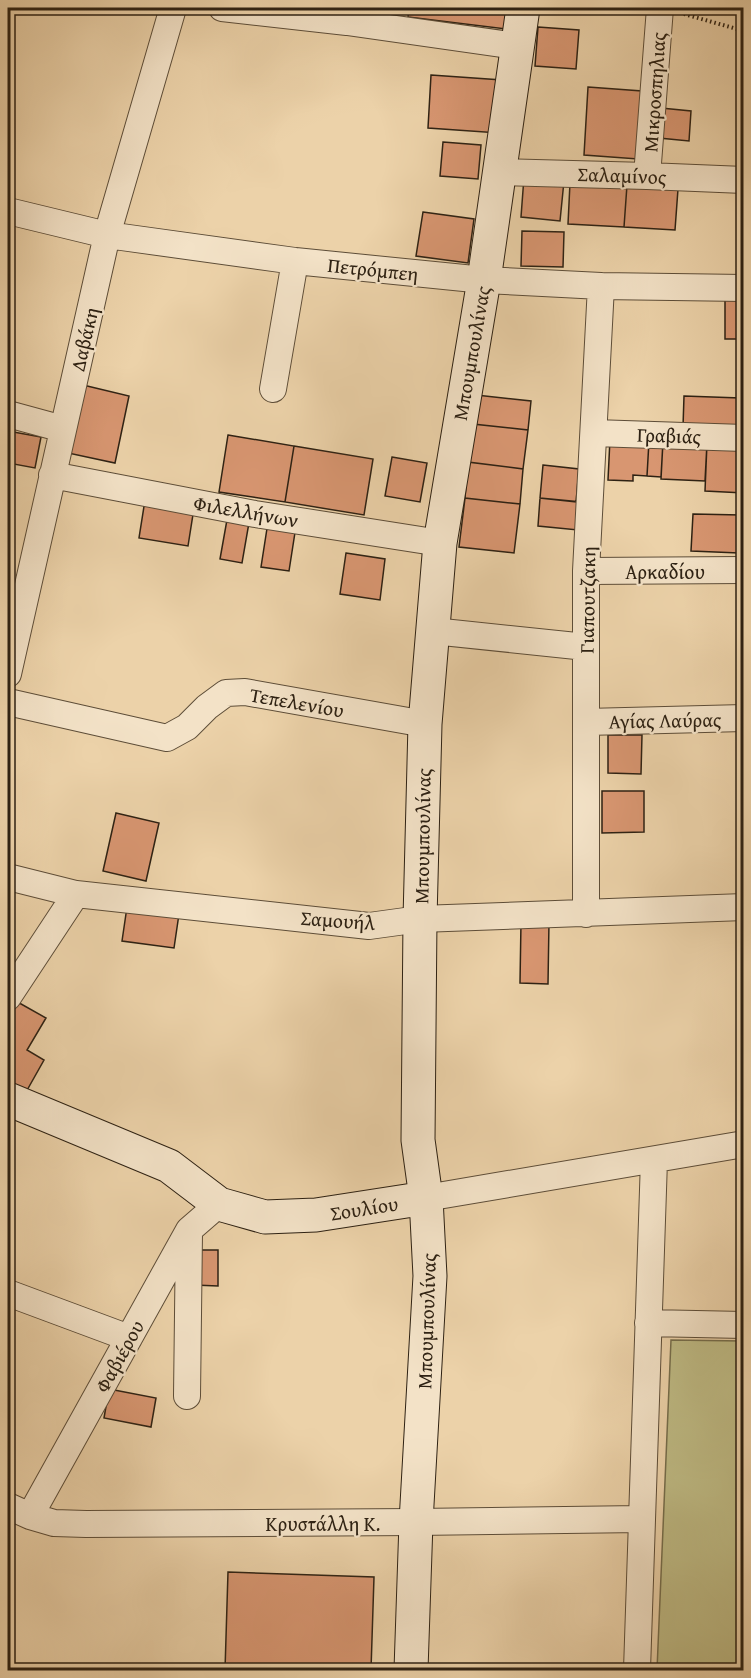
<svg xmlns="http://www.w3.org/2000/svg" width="751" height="1678" font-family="'Gentium Book Plus',serif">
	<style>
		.green { fill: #beba84; stroke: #766e4c; stroke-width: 1.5 }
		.building { fill: #d89671; stroke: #2d2113; stroke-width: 1.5 }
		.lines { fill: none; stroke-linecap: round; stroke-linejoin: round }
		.street-casing { stroke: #5d4d38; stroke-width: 28 }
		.secondary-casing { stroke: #2d2113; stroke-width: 35 }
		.path { stroke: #2d2113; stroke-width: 4; stroke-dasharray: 1.5 3; stroke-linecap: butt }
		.street { stroke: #f3e2c7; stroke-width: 26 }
		.secondary { stroke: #f3e2c7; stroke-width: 33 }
		.labels { text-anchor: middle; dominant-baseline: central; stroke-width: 4.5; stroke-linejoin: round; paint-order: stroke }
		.street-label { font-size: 20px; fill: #2d2113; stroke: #f3e2c7 }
	</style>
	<rect width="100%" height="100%" fill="#ecd2a9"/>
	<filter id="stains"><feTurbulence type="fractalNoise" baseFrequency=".00333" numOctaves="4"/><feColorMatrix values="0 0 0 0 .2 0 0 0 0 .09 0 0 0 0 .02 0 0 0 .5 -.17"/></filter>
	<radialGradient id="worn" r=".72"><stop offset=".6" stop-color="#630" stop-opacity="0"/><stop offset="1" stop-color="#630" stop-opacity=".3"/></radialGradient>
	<!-- green -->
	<path class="green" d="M671 1340 743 1341V1670H657Z"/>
	<!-- building -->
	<path class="building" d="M409 8H509L506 29 408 17Z
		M538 27 579 30 576 69 535 66Z
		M431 75 502 80 499 133 428 128Z
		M588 87 642 91 638 159 584 155Z
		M661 108 691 111 689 141 659 138Z
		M443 142 481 145 478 179 440 176Z
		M524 177 564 181 560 221 521 217Z
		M570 183 627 185 624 227 568 224Z
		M627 185 678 189 675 230 624 227Z
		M423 212 474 219 468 263 416 256Z
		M522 231 564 232 563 267 521 266Z
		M725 290H744V339H725Z
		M83 385 129 396 115 463 68 453Z
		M476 395 531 401 528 430 473 424Z
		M684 396 740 398 739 429 683 427Z
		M740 398H744V429H739Z
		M473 424 528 430 523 469 468 462Z
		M8 431 41 437 35 468 8 463Z
		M228 435 294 446 285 502 219 492Z
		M610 439 649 441 647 476 633 475V481L608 480Z
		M649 441H663L661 477 647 476Z
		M663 441 707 443 705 481 661 479Z
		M707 443 744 445V493L705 491Z
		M294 446 373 459 364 515 285 502Z
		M392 457 427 463 420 502 385 496Z
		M468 462 523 469 520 504 465 498Z
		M543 465 579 469 576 502 540 498Z
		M465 498 520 504 514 553 459 547Z
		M540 498 581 502 578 530 538 526Z
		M145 500 194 508 188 546 139 538Z
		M228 514 250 517 242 563 220 559Z
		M693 514 741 515 739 553 691 551Z
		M268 522 296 526 289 571 261 567Z
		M346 553 385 559 380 600 340 594Z
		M608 735H642L641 774 608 773Z
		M602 791H644V832L602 833Z
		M116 813 159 823 146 881 103 871Z
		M127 907 179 914 174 948 122 941Z
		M521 922H549L548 984 520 983Z
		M14 1000 46 1018 27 1050 44 1060 26 1092 8 1081V1011Z
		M194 1250H218V1286L194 1285Z
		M109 1389 156 1398 151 1427 104 1418Z
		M228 1572 374 1577 371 1670H225Z"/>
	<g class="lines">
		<!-- street casing -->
		<g class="street-casing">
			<path id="street" d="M222 8 347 22 517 46
				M499 172 647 176 744 180
				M647 176 660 8
				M8 211 107 235 295 261 484 280 601 286 744 288
				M273 389 295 261
				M8 414 63 429
				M594 433 744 438
				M52 475 255 514 440 543
				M586 571 744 570
				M433 631 586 647
				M8 674 107 235 173 8
				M8 702 167 738 187 727 207 707 226 693 245 692 425 724
				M586 722 744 718
				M8 877 76 894 369 926 420 919 744 907
				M586 914V571L601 286
				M8 997 76 894
				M426 1198 744 1144
				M8 1293 129 1338
				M648 1323 744 1325
				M187 1396 189 1233
				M8 1506 30 1516 54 1523 86 1524 416 1522 641 1519
				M30 1516 189 1230 219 1204
				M637 1670 654 1160"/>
		</g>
		<!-- secondary casing -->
		<g class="secondary-casing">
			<path id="secondary" d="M8 1099 169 1166 219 1204 265 1217 316 1215 426 1198
				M411 1670 416 1522 430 1276 426 1198 418 1140 420 919 425 724 440 543 484 280 523 8"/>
		</g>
		<!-- path -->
		<path class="path" d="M684 14 744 31"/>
		<!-- street -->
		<use href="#street" class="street"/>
		<!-- secondary -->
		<use href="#secondary" class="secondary"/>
	</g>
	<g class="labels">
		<!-- street labels -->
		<g class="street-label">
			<text transform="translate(654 92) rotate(-86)">Μικροσπηλιας</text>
			<text transform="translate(622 175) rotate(2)">Σαλαμίνος</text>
			<text transform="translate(373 269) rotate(6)">Πετρόμπεη</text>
			<text transform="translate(84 339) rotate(-77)">Δαβάκη</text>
			<text transform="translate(471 353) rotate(-80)">Μπουμπουλίνας</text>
			<text transform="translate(669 435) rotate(2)">Γραβιάς</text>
			<text transform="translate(246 511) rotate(10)">Φιλελλήνων</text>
			<text x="665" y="571">Αρκαδίου</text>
			<text transform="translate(587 600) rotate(-89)">Γιαπουτζακη</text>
			<text transform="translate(297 702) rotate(10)">Τεπελενίου</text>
			<text transform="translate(665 720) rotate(-1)">Αγίας Λαύρας</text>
			<text transform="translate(422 836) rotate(-89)">Μπουμπουλίνας</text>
			<text transform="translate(338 920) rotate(4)">Σαμουήλ</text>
			<text transform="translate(364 1208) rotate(-9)">Σουλίου</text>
			<text transform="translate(426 1321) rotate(-88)">Μπουμπουλίνας</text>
			<text transform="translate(119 1356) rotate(-61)">Φαβιέρου</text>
			<text x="323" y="1523">Κρυστάλλη Κ.</text>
		</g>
	</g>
	<!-- margin -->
	<rect width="751" height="1678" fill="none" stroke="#ecd2a9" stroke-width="30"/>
	<rect x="9" y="9" width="733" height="1660" fill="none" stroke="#2d2113" stroke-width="3"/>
	<rect x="15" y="15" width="721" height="1648" fill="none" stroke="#2d2113" stroke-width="1.5"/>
	<rect width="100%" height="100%" filter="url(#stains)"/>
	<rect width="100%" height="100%" fill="url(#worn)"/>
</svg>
